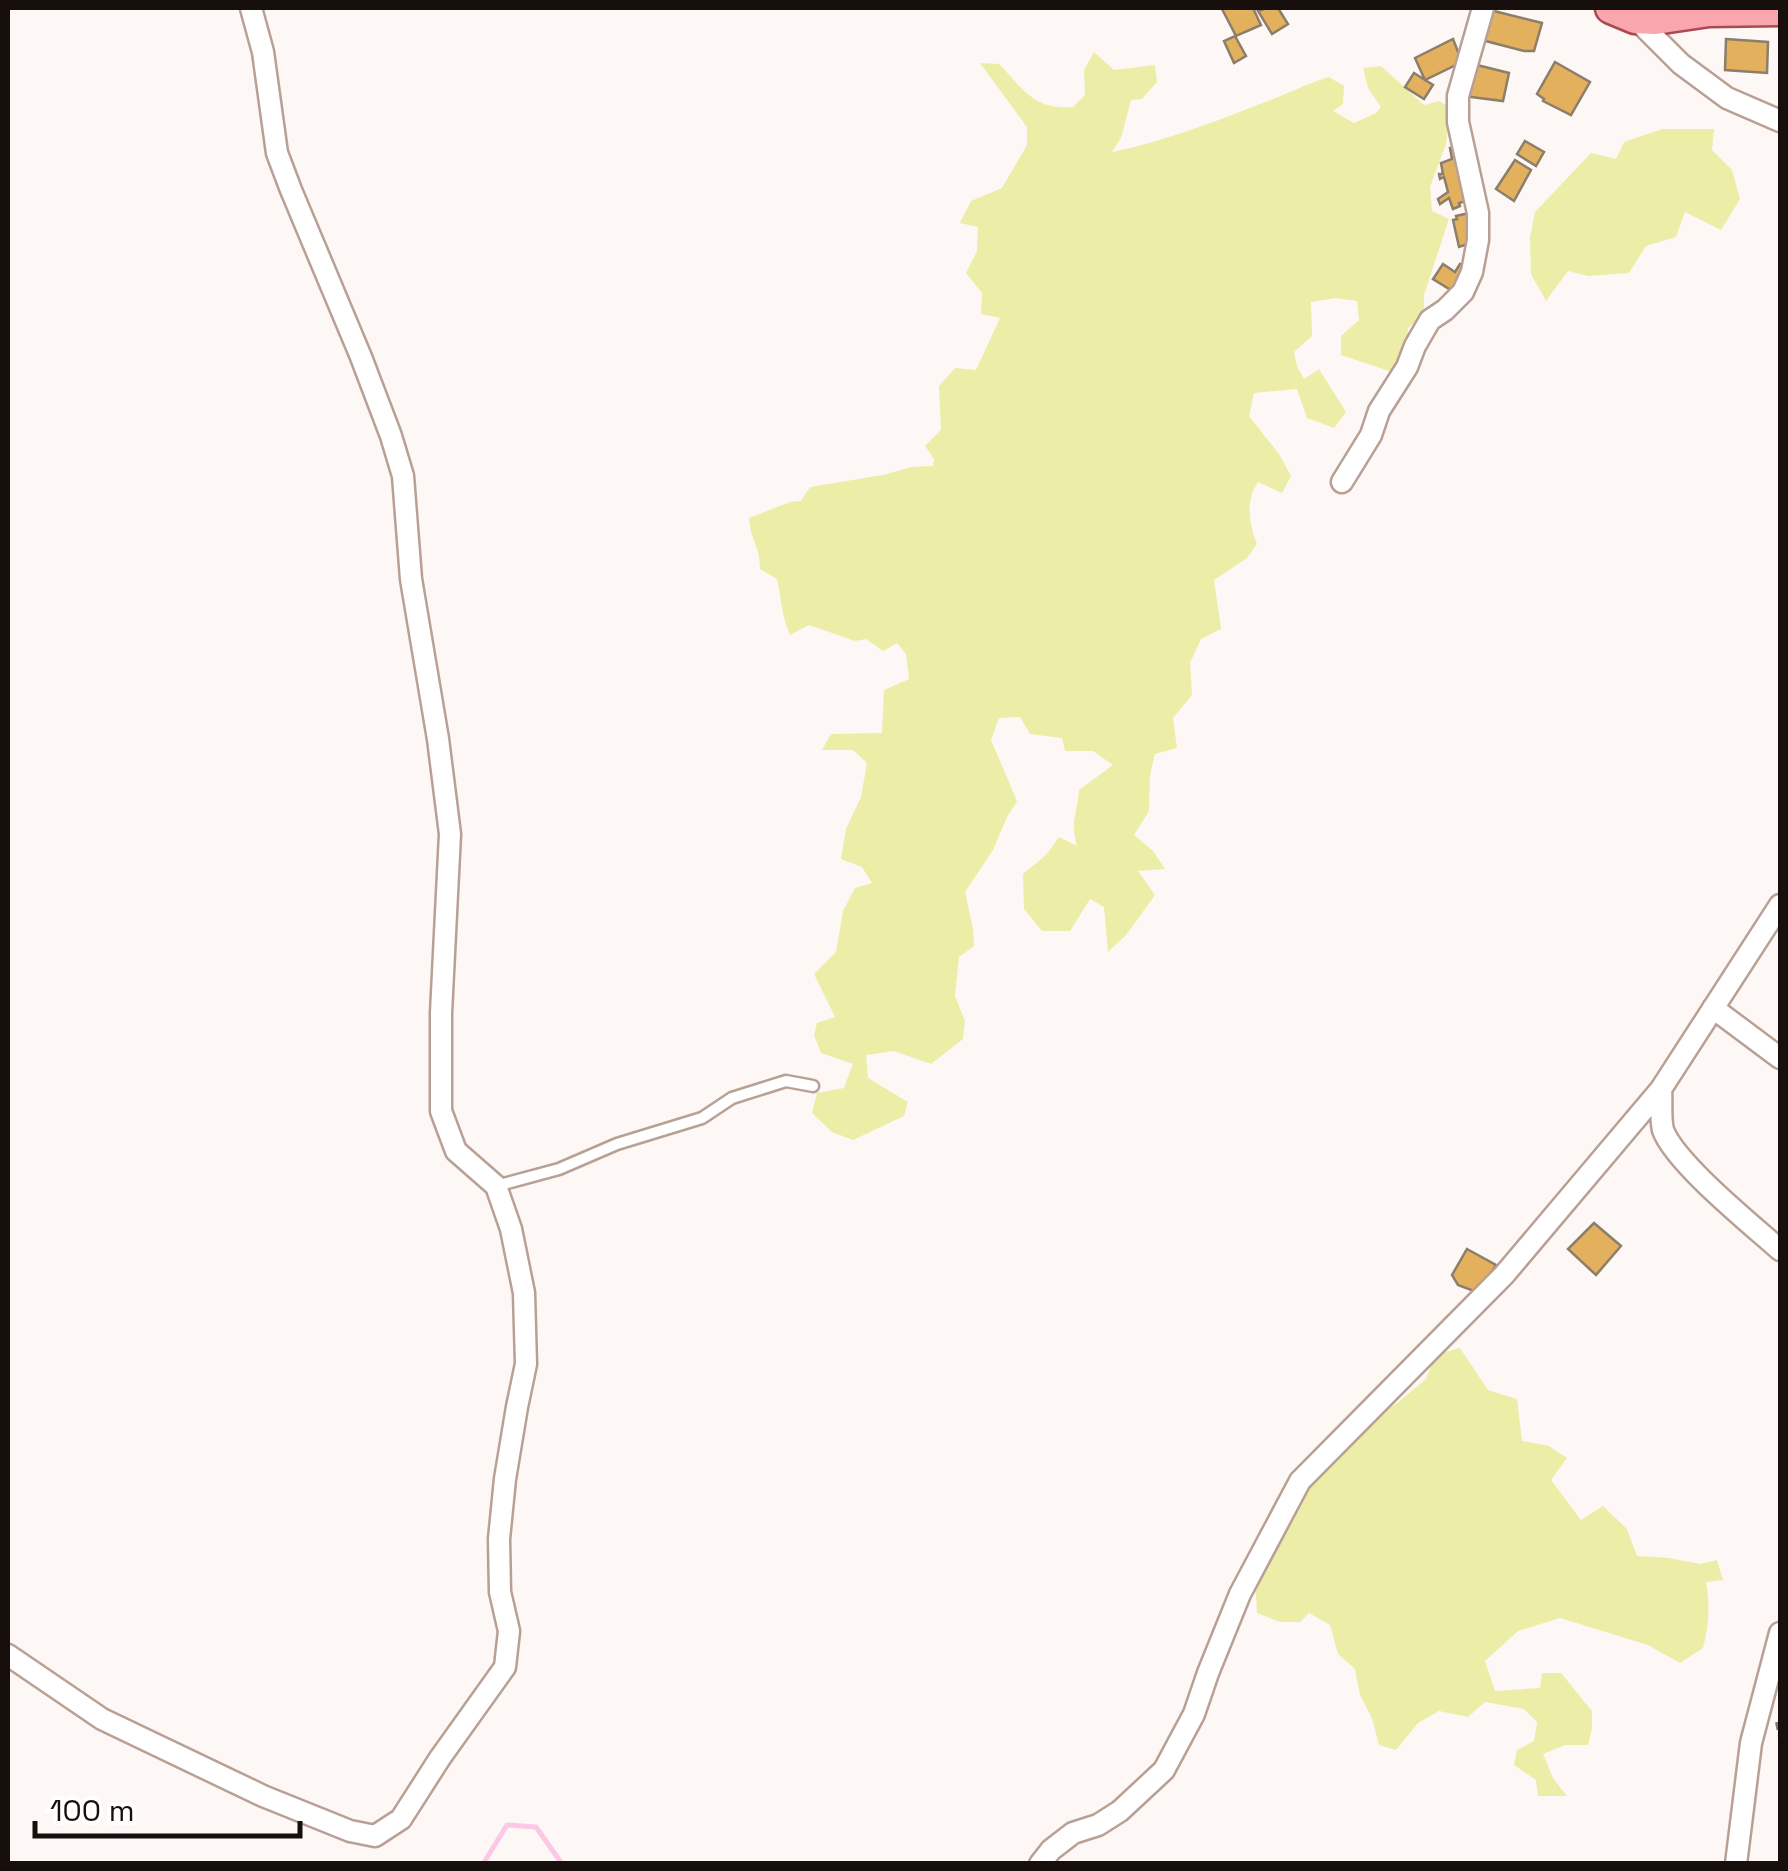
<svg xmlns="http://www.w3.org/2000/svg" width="1788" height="1871" font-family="'Space Grotesk',sans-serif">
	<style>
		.green { fill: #eceda7 }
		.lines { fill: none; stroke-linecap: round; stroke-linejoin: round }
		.stream { stroke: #fdc8e5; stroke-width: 5 }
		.building { fill: #e3b05d; stroke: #8c7e6a; stroke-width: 2.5 }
		.service-casing { stroke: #b9a095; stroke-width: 15 }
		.minor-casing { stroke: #b9a095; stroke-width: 25 }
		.primary-casing { stroke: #a94a53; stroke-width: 35 }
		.path { stroke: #7f7875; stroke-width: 4; stroke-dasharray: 8 5; stroke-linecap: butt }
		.service { stroke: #fff; stroke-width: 10 }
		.minor { stroke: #fff; stroke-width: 20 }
		.primary { stroke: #faa6af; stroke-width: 30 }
	</style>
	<rect width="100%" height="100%" fill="#fdf8f5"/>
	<!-- green -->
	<path class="green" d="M1094 52 1114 70 1155 65 1157 82 1142 99 1131 100 1121 138 1112 152C1161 142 1209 124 1255 106 1281 97 1303 85 1329 77L1344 86 1343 104 1333 111 1354 123 1376 113 1381 107 1368 88 1363 68 1381 66 1424 105 1439 101 1450 107 1446 144 1430 187 1432 211 1449 219 1424 295V315L1408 328 1407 349 1392 372 1341 355V336L1359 320 1357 301 1335 298 1311 302 1312 336 1294 352 1297 366 1304 379 1319 369 1346 412 1334 428 1307 418 1297 389 1254 393 1249 416 1279 454 1291 476 1282 493 1258 482C1245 501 1249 524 1257 544L1247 558 1214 580 1221 629 1201 639 1190 663 1192 695 1173 718 1177 748 1155 754 1150 775 1149 811 1134 835 1153 851 1165 869 1138 871 1155 895 1126 935 1108 952 1104 907 1090 899 1070 931H1042L1024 909 1023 874 1046 855 1059 837 1077 846C1070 822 1077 814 1079 790L1113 765 1093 751H1065L1062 738 1030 734 1020 717 999 718 991 740 1017 801 1007 817 993 850 965 892 973 928 974 946 959 957 955 996 965 1021 963 1039 931 1064 894 1051 866 1055 868 1078 908 1102 904 1116 853 1140 832 1132 812 1113 817 1093 844 1088 853 1064 821 1053 814 1035 817 1023 835 1017 814 974 836 952 843 911 855 888 872 883 862 867 841 859 846 829 861 797 867 763 853 750H822L831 734 882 733 884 690 909 679 906 654 897 643 883 651 866 639 855 641 809 625 790 635C781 615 782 600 777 579L760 569C760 546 750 539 749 518L790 502 801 501 810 487 883 475 912 467 933 466 934 459 925 446 941 430 939 386 955 368 976 370 1000 318 981 314 982 293 966 273 977 251 978 227 960 223 971 201 1002 188 1027 145V127L980 63 999 64C1024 90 1034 110 1073 107L1085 95 1084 70Z
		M1662 129H1714L1712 150 1732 170 1740 199 1721 230 1685 212 1676 237 1646 246 1629 273 1588 276 1568 271 1546 301 1531 274 1530 238 1535 212 1591 153 1616 159 1624 142Z
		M1460 1348 1488 1390 1517 1399 1522 1441 1549 1446 1567 1458 1551 1480 1581 1520 1603 1506 1627 1529 1637 1556 1669 1558 1700 1564 1717 1560 1723 1580 1706 1582C1710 1605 1709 1625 1703 1648L1680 1663 1648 1645 1560 1618 1518 1631 1485 1661 1495 1691 1540 1688 1542 1673H1561L1592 1711V1729L1588 1745H1565L1543 1754 1553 1778 1567 1796H1538L1536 1780 1514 1765 1517 1750 1534 1741 1537 1722 1524 1709 1485 1702 1468 1717 1439 1711 1418 1723 1396 1750 1379 1745 1372 1718 1360 1695 1355 1669 1338 1654 1330 1625 1309 1613 1300 1622H1280L1257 1613 1255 1581 1288 1510 1302 1503 1314 1476 1370 1416 1396 1404 1426 1379 1431 1365 1441 1353Z"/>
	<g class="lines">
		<!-- stream -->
		<path class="stream" d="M483 1864 507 1825 536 1827 562 1864"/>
	</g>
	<!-- building -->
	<path class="building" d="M1225 8H1253L1261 25 1236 36 1222 9Z
		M1267 8H1278L1288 24 1272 34 1258 11Z
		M1486 9 1542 23 1534 51H1524L1478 39Z
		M1235 36 1246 56 1234 63 1224 41Z
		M1453 39 1462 62 1425 80 1415 58Z
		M1726 39 1768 42 1767 73 1725 70Z
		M1555 62 1590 82 1571 115 1543 101 1544 99 1537 94Z
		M1473 64 1509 73 1503 101 1463 96Z
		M1414 73 1433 85 1424 99 1405 87Z
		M1525 141 1544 152 1536 166 1517 154Z
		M1458 147 1469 200 1459 203 1460 206 1453 209 1449 198 1440 204 1438 199 1448 192 1444 177 1440 179 1439 174H1443L1441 163 1452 159 1450 148Z
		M1515 160 1531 170 1514 201 1496 189Z
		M1469 213 1474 242 1459 247 1453 220 1457 219 1456 216Z
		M1443 264 1455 272 1460 264 1469 266 1454 292 1433 279Z
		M1594 1223 1621 1246 1596 1275 1568 1249Z
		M1467 1249 1496 1265 1479 1293 1458 1285 1452 1275Z"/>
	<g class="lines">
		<!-- service casing -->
		<g class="service-casing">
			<path id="service" d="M496 1186 559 1169 617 1144 702 1118 732 1098 786 1081 813 1086"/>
		</g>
		<!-- minor casing -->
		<g class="minor-casing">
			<path id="minor" d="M1635 18 1681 64 1727 98 1780 121
				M1342 482 1371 435 1379 411 1407 367 1415 346 1430 320 1445 310 1463 292 1472 272 1478 240V213L1458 122V96L1483 8
				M1713 1008 1780 1058
				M1661 1089C1662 1101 1660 1118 1663 1130 1675 1163 1752 1225 1780 1250
				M8 1655 102 1719 263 1796 350 1831 375 1836 401 1819 440 1758 505 1667 509 1631 500 1592 499 1539 505 1479 517 1407 526 1364 524 1293 511 1229 496 1186 456 1151 441 1111V1013L450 834 438 739 411 579 403 476 391 436 361 357 291 190 277 153 263 52 251 8
				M1040 1864 1051 1850 1073 1833 1098 1825 1120 1811 1164 1770 1194 1714 1208 1673 1240 1594 1300 1481 1504 1275 1661 1089 1780 905
				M1736 1864 1751 1743 1780 1633"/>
		</g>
		<!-- primary casing -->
		<g class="primary-casing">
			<path id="primary" d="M1611 8 1635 18 1655 19 1709 11 1780 10"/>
		</g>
		<!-- path -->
		<path class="path" d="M1777 1722 1780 1737"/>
		<!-- service -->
		<use href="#service" class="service"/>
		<!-- minor -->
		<use href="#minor" class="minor"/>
		<!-- primary -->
		<use href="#primary" class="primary"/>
	</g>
	<!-- border -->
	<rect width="1788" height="1871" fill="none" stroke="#170f0b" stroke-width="20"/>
	<!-- scale -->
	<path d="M35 1821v15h265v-15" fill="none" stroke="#170f0b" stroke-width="5"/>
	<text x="50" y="1821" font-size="30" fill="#170f0b" stroke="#ffffff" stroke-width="8" paint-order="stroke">100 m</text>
</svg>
